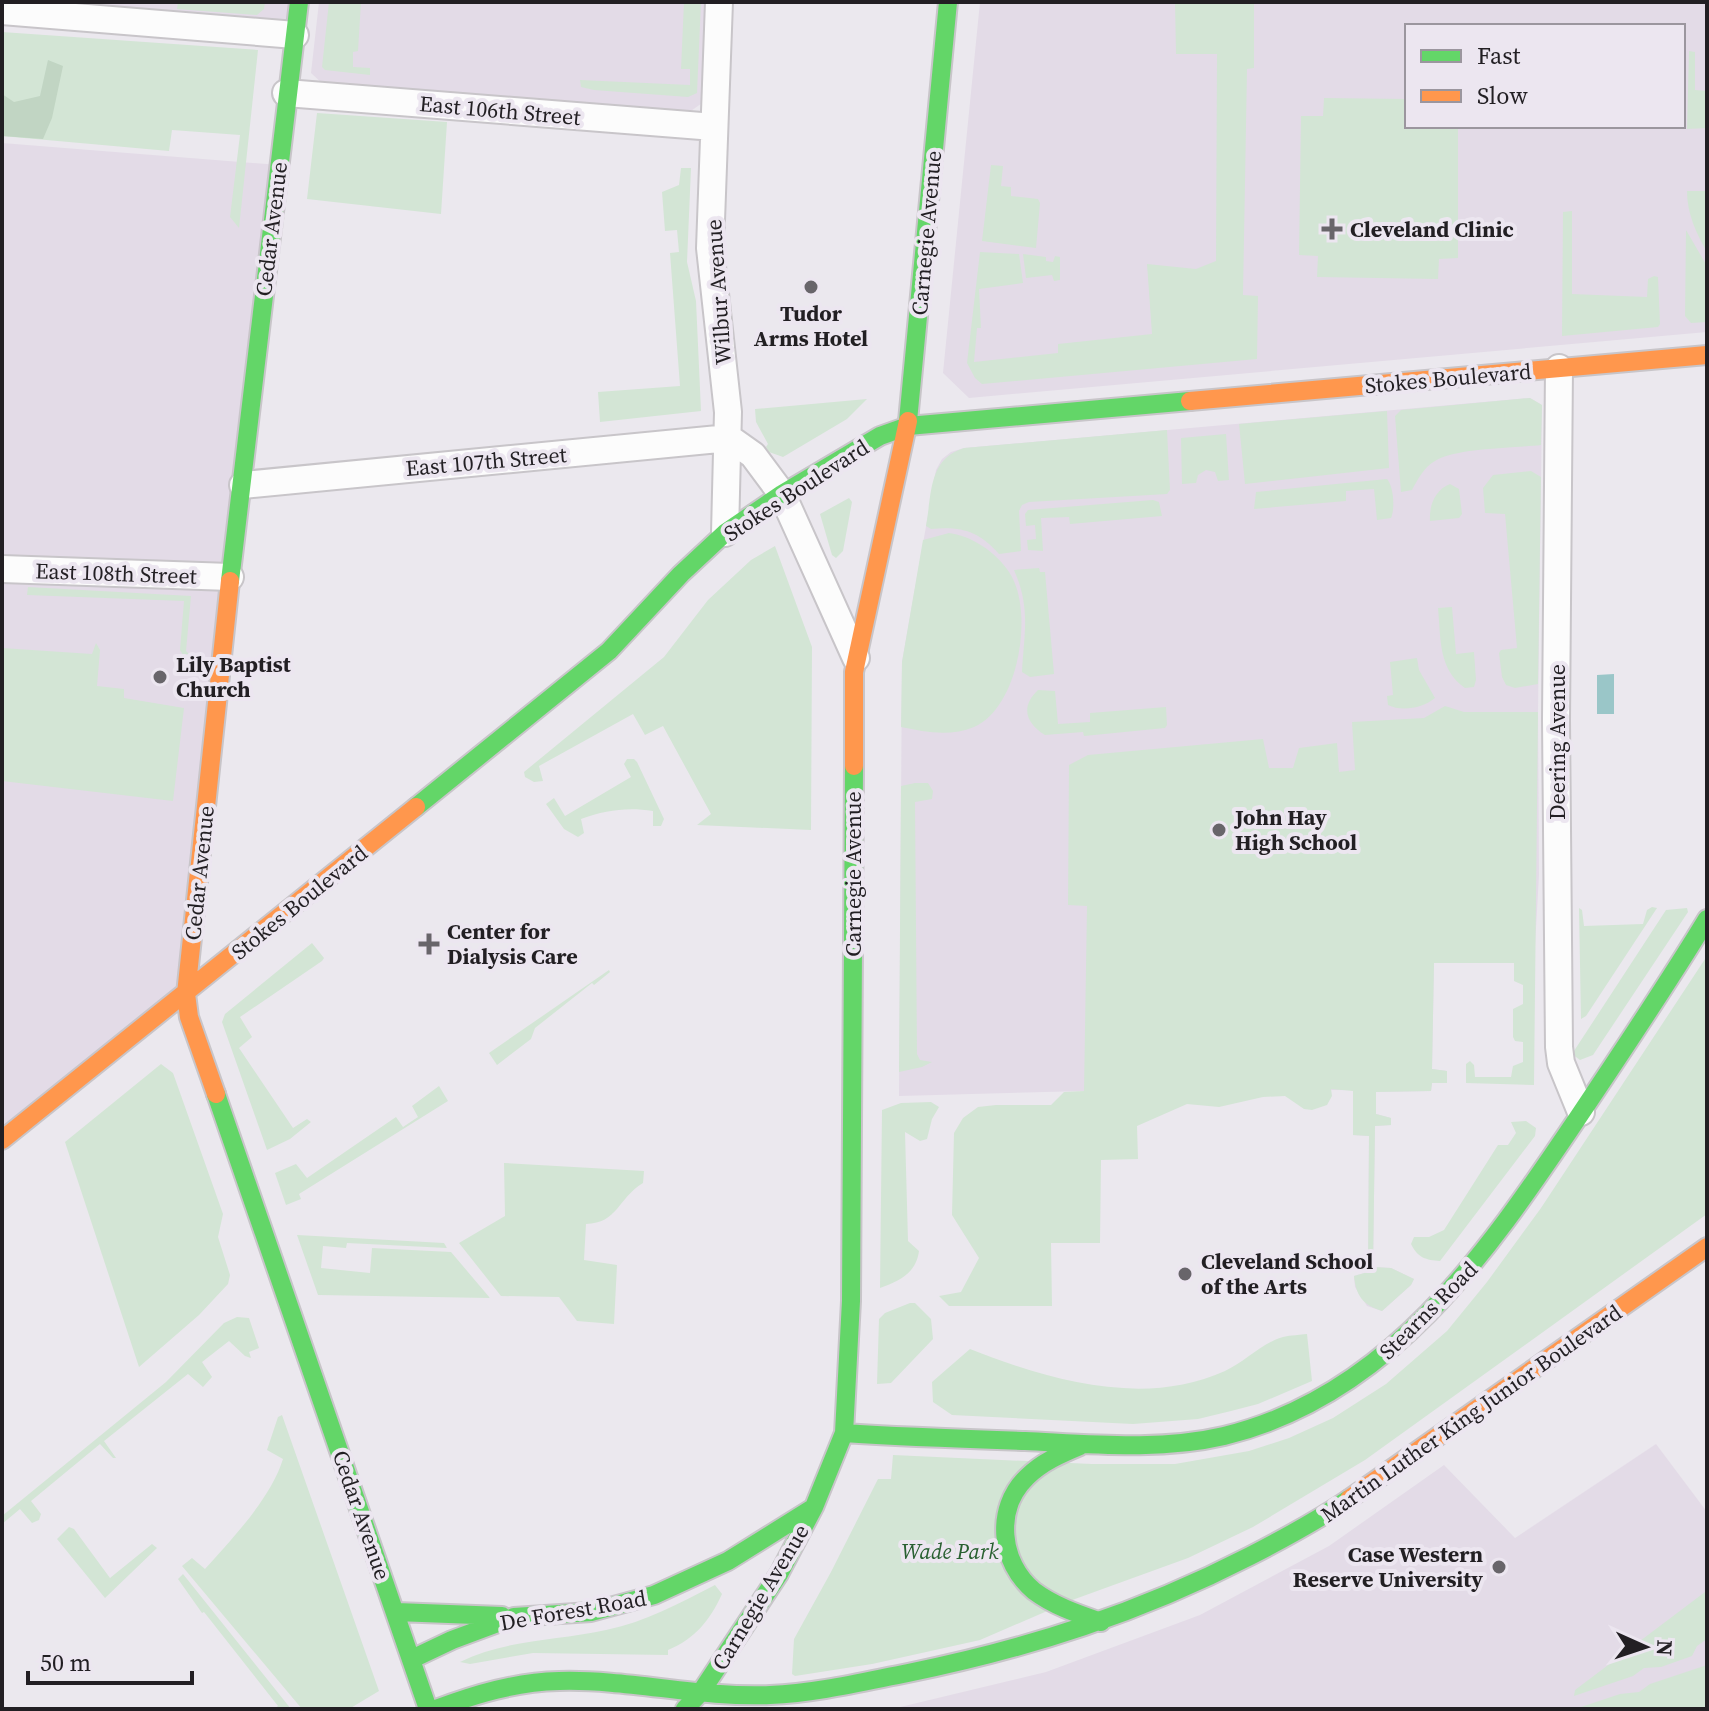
<svg xmlns="http://www.w3.org/2000/svg" width="1709" height="1711" font-family="'Source Serif 4',serif">
	<style>
		.built { fill: #e3dbe7; fill-rule: evenodd }
		.green { fill: #d3e5d5 }
		.forest { fill: #c1d5c3 }
		.water { fill: #9ac6c8 }
		.lines { fill: none; stroke-linecap: round; stroke-linejoin: round }
		.street-casing { stroke: #c8c5c9; stroke-width: 30 }
		.fast-casing { stroke: #c8c5c9; stroke-width: 22 }
		.slow-casing { stroke: #c8c5c9; stroke-width: 22 }
		.street { stroke: #fcfcfc; stroke-width: 26 }
		.fast { stroke: #63d668; stroke-width: 18 }
		.slow { stroke: #ff974d; stroke-width: 18 }
		.poi-dot { fill: #68656a; stroke: #ece6f0; stroke-width: 3 }
		.labels { text-anchor: middle; dominant-baseline: central; stroke-width: 8; stroke-linejoin: round; paint-order: stroke }
		.street-label { font-size: 22px; fill: #221f23; stroke: #ece6f0 }
		.poi-label { font-size: 22px; font-weight: bold; fill: #221f23; stroke: #ece6f0; text-anchor: start }
		.park-label { font-size: 22px; font-style: italic; fill: #296031; stroke: #ece6f0 }
	</style>
	<rect width="100%" height="100%" fill="#ebe8ee"/>
	<!-- built -->
	<path class="built" d="M94 2H299L295 35 93 18Z
		M319 2H709L705 101 688 113 325 86 311 73Z
		M980 2H1707V332L969 398 943 373ZM1407 26H1683V126H1407Z
		M2 143 279 165 186 994 2 1140Z
		M1530 398 1542 405 1538 712 1539 875 1534 963H1434L1432 1069 1447 1071V1083H1432L1431 1091 1376 1092V1114L1391 1118V1125L1375 1126 1373 1267 1391 1268 1414 1279 1411 1285 1382 1311 1367 1306 1355 1287 1354 1276 1368 1272 1369 1136 1353 1135V1090L1084 1091 899 1096 902 662 936 470 942 459 951 452 964 448Z
		M1656 1444 1707 1512V1709H892L1046 1672 1200 1615 1329 1546 1444 1465 1515 1538Z"/>
	<!-- green -->
	<path class="green" d="M178 2H265L264 9 257 15 177 9Z
		M329 2H361L358 51 353 52V67L370 68V75L325 70 322 67Z
		M684 2H701L697 93 688 97 594 90 581 87 580 80 690 85V69H681Z
		M1175 2H1254V68L1247 69 1243 295 1258 296 1257 359 982 384 975 378 967 363 980 252 1019 254 1023 283 979 289 981 328H977L974 362 1058 353V344L1152 334 1147 264 1196 269 1216 261 1217 54H1176Z
		M2 32 258 50 239 228 230 217 240 135 172 130 169 151 2 136Z
		M1689 51 1695 52V90L1707 91V128L1687 129Z
		M1324 98 1407 99V126H1458V258L1439 259 1438 279 1317 277 1318 256 1299 255 1301 116H1323Z
		M317 113 447 122 441 214 307 199Z
		M991 165 1003 166 1001 186 1011 187V196L1038 199 1040 203 1036 248 982 241Z
		M681 168H691L687 262 696 301 701 411 600 422 598 392 680 386 670 253 679 252 677 230 665 231 662 192 679 185Z
		M1687 191H1707V252C1696 233 1687 213 1687 191Z
		M1572 211V294L1647 297 1648 279 1654 276 1658 277 1660 324 1658 327 1562 336 1563 212Z
		M1686 230 1707 266V322L1691 323 1685 316Z
		M1023 254 1046 257V261L1053 262 1055 256 1060 257V280L1054 281 1052 275 1026 278Z
		M1530 398 1542 405 1541 445C1515 448 1455 448 1435 461 1424 467 1418 479 1412 490L1401 492 1395 416 1401 410Z
		M867 399 847 419 783 457 769 452 766 447 768 444 756 422 755 409Z
		M1387 411 1389 468 1245 484 1239 424Z
		M1167 430 1170 490 1167 494 1029 502 1022 505 1019 511 1021 551 999 554C979 531 961 526 931 529L926 526C932 494 928 459 964 448Z
		M1226 434 1229 480 1218 481 1215 472 1206 470 1198 475 1196 483 1182 484 1181 438Z
		M1531 471 1541 477 1538 684 1515 688 1506 685 1502 677 1499 653 1501 650 1517 648 1505 514 1485 513 1483 488 1493 475Z
		M1387 479C1394 487 1395 509 1391 518L1377 520 1374 489 1346 491V501L1254 509 1256 492Z
		M1450 484 1459 489 1462 514 1459 518 1430 521C1429 505 1435 490 1450 484Z
		M849 498 852 502 843 551 836 558 832 555 820 514Z
		M1153 500 1159 502 1162 516 1070 524 1069 517 1041 518 1043 551 1028 550 1027 540 1036 539 1035 525 1026 526 1025 514 1028 510Z
		M949 533C972 536 996 552 1009 572 1035 610 1019 708 974 727 950 737 925 732 901 727L902 662 923 540Z
		M775 546 812 647 811 830 697 825 711 814 663 726 645 735 633 714 539 766 543 781 534 782 525 777 524 772 664 657 708 600 751 560Z
		M1039 568 1040 572H1045L1054 674 1030 677 1022 672C1024 632 1031 609 1014 570Z
		M28 587 191 596 186 651 189 654 183 655 180 650 184 601 27 595Z
		M1452 607 1456 654 1474 652 1476 680 1474 687 1465 688C1438 669 1441 639 1438 608Z
		M96 643 100 650 97 686 124 689V698L184 708 173 801 2 781V648L92 654Z
		M1417 658 1419 670 1435 698C1423 708 1402 712 1388 705L1387 696 1393 695 1390 662Z
		M1038 690 1055 691 1058 724 1090 722V713L1166 707 1167 725 1165 728 1084 736 1083 732 1045 735C1026 723 1020 707 1038 690Z
		M1445 706 1464 712H1538L1534 1085 1466 1083V1064L1470 1061 1474 1065 1475 1077H1511L1513 1066 1523 1062V1042L1515 1041 1513 1037V1009L1523 1004V985L1514 981V963H1434L1432 1069 1447 1071V1083H1432L1431 1091 1376 1092V1114L1391 1118V1125L1375 1126 1373 1267 1391 1268 1414 1279 1411 1285 1382 1311C1363 1305 1356 1296 1354 1276L1368 1272 1369 1136 1353 1135V1091L1331 1089 1332 1096 1327 1105 1312 1110 1304 1109 1285 1096 1263 1097 1219 1107 1187 1104 1137 1126 1138 1159 1101 1160 1100 1243H1051L1052 1306H949L939 1296 961 1292 979 1258 952 1215 954 1133 963 1118 978 1107 996 1105H1051L1064 1092 1084 1091 1087 906 1068 905 1069 765 1088 755 1263 739 1269 768H1293L1299 748 1337 743 1339 772 1355 770 1352 722 1424 718Z
		M627 759H634L637 762 664 819 661 826H653V811C627 807 606 810 581 819L584 833 578 837 564 829 546 804 554 798 565 816 631 777 624 764Z
		M915 783H928L933 791 932 799 915 802 917 1054 920 1060 932 1062 922 1067 899 1072 901 786Z
		M1652 907 1657 908 1586 1016 1581 1019 1579 908 1582 910 1584 926 1643 924 1647 910Z
		M1687 908 1688 912 1593 1055 1580 1060 1572 1054 1666 910Z
		M312 943 324 958 322 961 240 1017 252 1037 239 1048 293 1128 307 1119 311 1122 290 1139 267 1150 222 1022 225 1014Z
		M1707 956V1214L1365 1460 1253 1527 1188 1558 1075 1599 980 1640 872 1664 795 1676 792 1674 794 1639 831 1572 878 1479H891L893 1455 1092 1464H1175L1249 1451 1289 1438 1333 1418 1386 1384 1447 1331 1487 1282 1541 1208Z
		M609 970 610 972 594 985 592 983 535 1028 531 1039 497 1065 489 1053Z
		M161 1064 173 1073 223 1214 218 1237 230 1275 228 1284 199 1315 139 1367 65 1142Z
		M439 1086 448 1101 299 1194 301 1199 286 1205 275 1173 296 1164 307 1178 396 1117 403 1127 418 1117 412 1106Z
		M931 1102 939 1107 932 1119 927 1139 920 1141 905 1132 908 1241 919 1251C916 1273 900 1281 880 1288L882 1110 901 1103Z
		M1526 1121 1536 1128 1535 1136 1440 1261C1426 1260 1418 1258 1411 1244L1414 1237H1429L1444 1230 1498 1145H1508L1516 1133 1511 1122Z
		M504 1163 644 1171 643 1183C617 1199 618 1223 586 1224L584 1260 617 1265 614 1324 577 1321 559 1297 501 1296 459 1243 505 1216Z
		M297 1235 444 1243 447 1248 347 1243 346 1248 323 1246 321 1268 370 1273 372 1248 451 1252 490 1298 318 1295Z
		M910 1303H915L931 1319 933 1339 891 1383 877 1384 879 1319 885 1313Z
		M237 1317 249 1318 259 1348 249 1352 251 1358 245 1356 229 1341 202 1362 212 1377 203 1387 188 1374 104 1441 116 1458H113L100 1444 31 1501 41 1514 39 1520 32 1523 20 1509 2 1524V1516L166 1382 224 1323Z
		M1307 1334 1312 1381 1258 1404 1231 1411 1198 1419 1133 1424 952 1415 933 1402 932 1382 970 1349C1048 1380 1144 1408 1225 1371 1245 1362 1262 1343 1283 1337 1291 1335 1300 1335 1307 1334Z
		M282 1415 379 1691 349 1709H302L182 1566 192 1558 205 1569C232 1539 271 1498 283 1459L267 1450 278 1417Z
		M69 1527 74 1529 110 1578 152 1544 157 1548 105 1598 57 1539Z
		M183 1574 291 1709H274L278 1706 204 1612 202 1613 178 1579Z
		M715 1585 722 1594C710 1620 695 1639 668 1650V1655L533 1653 470 1664 460 1662C507 1639 556 1641 606 1630 645 1622 680 1603 715 1585Z
		M1705 1592 1707 1639 1697 1646 1692 1656 1661 1667 1644 1668 1633 1676 1574 1696 1575 1690Z
		M1707 1665V1709H1575L1620 1694 1639 1692 1650 1684Z"/>
	<!-- forest -->
	<path class="forest" d="M48 60 63 66 52 118 43 139 2 136V94L14 102 40 96Z"/>
	<!-- water -->
	<path class="water" d="M1614 674V714H1597V675Z"/>
	<g class="lines">
		<!-- street casing -->
		<g class="street-casing">
			<path id="street" d="M719 2 710 248 728 412 725 533
				M2 11 295 35
				M286 93 714 127
				M1559 368 1556 720 1559 1047 1561 1063 1581 1112
				M729 438 753 455 782 494 856 658
				M243 485 729 438
				M2 569 230 577"/>
		</g>
		<!-- fast casing -->
		<g class="fast-casing">
			<path id="fast" d="M908 421 948 2
				M230 581 299 2
				M416 807 609 651 681 574 725 533 782 494 880 436 908 426 1190 401
				M216 1094 428 1709
				M844 1433C904 1437 965 1439 1025 1441 1090 1444 1160 1451 1224 1436 1389 1396 1486 1254 1575 1122 1620 1055 1665 988 1707 919
				M1080 1446C1061 1454 1042 1462 1027 1477 994 1509 1000 1563 1034 1591 1054 1606 1078 1614 1101 1622
				M396 1612 502 1616
				M412 1659 452 1640 514 1617 591 1612 654 1595 728 1561 813 1508
				M436 1709C476 1694 516 1682 559 1681 630 1679 699 1698 770 1695 817 1693 862 1682 908 1673 1030 1648 1139 1613 1250 1556 1283 1539 1318 1520 1349 1499
				M685 1709 701 1692 779 1574 814 1507 844 1433 851 1301 854 766"/>
		</g>
		<!-- slow casing -->
		<g class="slow-casing">
			<path id="slow" d="M1190 401 1707 355
				M854 766V672L908 421
				M216 1094 189 1017 186 994 230 581
				M2 1140 416 807
				M1349 1499 1707 1247"/>
		</g>
		<!-- street -->
		<use href="#street" class="street"/>
		<!-- fast -->
		<use href="#fast" class="fast"/>
		<!-- slow -->
		<use href="#slow" class="slow"/>
	</g>
	<!-- markers -->
	<g class="poi-dot">
		<path d="M1328 217h8v8h8v8h-8v8h-8v-8h-8v-8h8z"/>
		<circle cx="811" cy="287" r="8"/>
		<circle cx="160" cy="677" r="8"/>
		<circle cx="1219" cy="830" r="8"/>
		<path d="M425 932h8v8h8v8h-8v8h-8v-8h-8v-8h8z"/>
		<circle cx="1185" cy="1274" r="8"/>
		<circle cx="1499" cy="1567" r="8"/>
	</g>
	<g class="labels">
		<!-- street labels -->
		<g class="street-label">
			<text transform="translate(500 110) rotate(5)">East 106th Street</text>
			<text transform="translate(271 229) rotate(-83)">Cedar Avenue</text>
			<text transform="translate(926 233) rotate(-85)">Carnegie Avenue</text>
			<text transform="translate(718 292) rotate(-94)">Wilbur Avenue</text>
			<text transform="translate(1448 378) rotate(-5)">Stokes Boulevard</text>
			<text transform="translate(486 461) rotate(-5)">East 107th Street</text>
			<text transform="translate(796 490) rotate(-33)">Stokes Boulevard</text>
			<text transform="translate(116 573) rotate(2)">East 108th Street</text>
			<text transform="translate(1557 742) rotate(-90)">Deering Avenue</text>
			<text transform="translate(199 873) rotate(-84)">Cedar Avenue</text>
			<text transform="translate(853 874) rotate(-90)">Carnegie Avenue</text>
			<text transform="translate(299 902) rotate(-39)">Stokes Boulevard</text>
			<text transform="translate(1428 1310) rotate(-45)">Stearns Road</text>
			<text transform="translate(1471 1413) rotate(-35)">Martin Luther King Junior Boulevard</text>
			<text transform="translate(362 1515) rotate(71)">Cedar Avenue</text>
			<text transform="translate(760 1597) rotate(-59)">Carnegie Avenue</text>
			<text transform="translate(573 1610) rotate(-10)">De Forest Road</text>
		</g>
		<!-- poi labels -->
		<g class="poi-label">
			<text x="1350" y="229">Cleveland Clinic</text>
			<text x="811" y="313" text-anchor="middle">Tudor<tspan x="811" dy="25">Arms Hotel</tspan></text>
			<text x="176" y="664">Lily Baptist<tspan x="176" dy="25">Church</tspan></text>
			<text x="1235" y="817">John Hay<tspan x="1235" dy="25">High School</tspan></text>
			<text x="447" y="931">Center for<tspan x="447" dy="25">Dialysis Care</tspan></text>
			<text x="1201" y="1261">Cleveland School<tspan x="1201" dy="25">of the Arts</tspan></text>
			<text x="1483" y="1554" text-anchor="end">Case Western<tspan x="1483" dy="25">Reserve University</tspan></text>
		</g>
		<!-- park labels -->
		<g class="park-label">
			<text x="950" y="1551">Wade Park</text>
		</g>
	</g>
	<!-- border -->
	<rect width="1709" height="1711" fill="none" stroke="#221f23" stroke-width="8"/>
	<!-- legend -->
	<rect x="1405" y="24" width="280" height="104" fill="#ece6f0" stroke="#9b969e" stroke-width="2"/>
	<rect x="1421" y="50" width="40" height="12" fill="#63d668" stroke="#9b969e" stroke-width="2"/>
	<text x="1477" y="64" font-size="24" fill="#221f23">Fast</text>
	<rect x="1421" y="90" width="40" height="12" fill="#ff974d" stroke="#9b969e" stroke-width="2"/>
	<text x="1477" y="104" font-size="24" fill="#221f23">Slow</text>
	<!-- north arrow -->
	<g transform="translate(1645 1647) rotate(93)" stroke="#ece6f0" stroke-width="6" paint-order="stroke">
	<path d="M0-6L14 30L0 20L-14 30Z" fill="#221f23"/>
	<text y="-12" font-size="22" font-weight="bold" text-anchor="middle" fill="#221f23">N</text>
	</g>
	<!-- scale -->
	<path d="M28 1671v12h164v-12" fill="none" stroke="#221f23" stroke-width="4"/>
	<text x="40" y="1671" font-size="24" fill="#221f23" stroke="#ece6f0" stroke-width="6" paint-order="stroke">50 m</text>
</svg>
